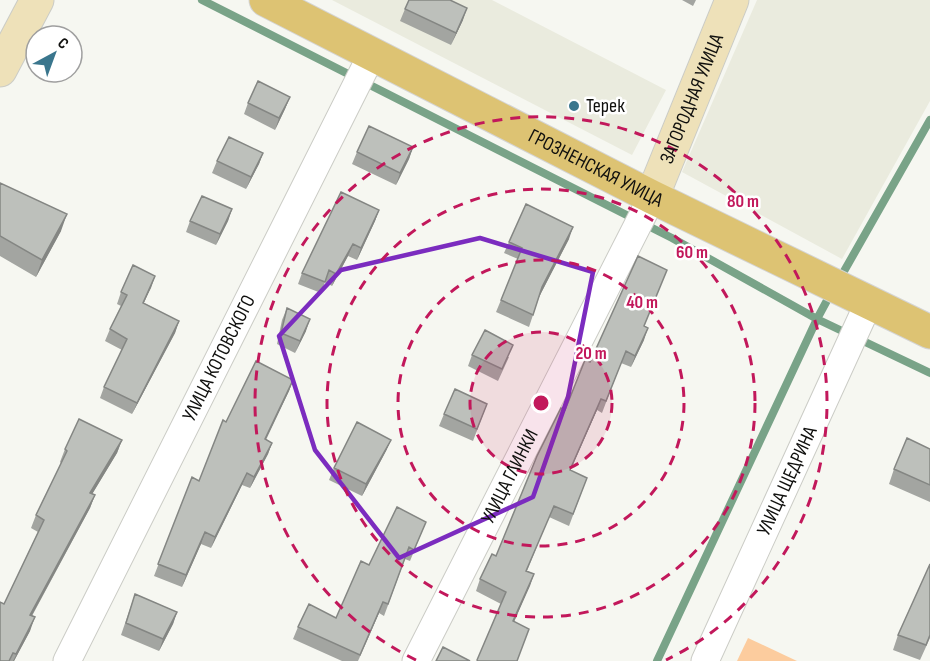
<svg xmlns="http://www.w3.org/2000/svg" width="930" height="661" font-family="'Sofia Sans Condensed',sans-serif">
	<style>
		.built { fill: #eaebde }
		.green { fill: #fccc9e }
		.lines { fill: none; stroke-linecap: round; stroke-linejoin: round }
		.stream { stroke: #79a388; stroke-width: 8 }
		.street-casing { stroke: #cbccc6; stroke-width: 29 }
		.secondary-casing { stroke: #cbccc6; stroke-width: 35 }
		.primary-casing { stroke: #d4d4d4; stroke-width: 35 }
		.street { stroke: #fff; stroke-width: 27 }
		.secondary { stroke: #eee1b9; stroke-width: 33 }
		.primary { stroke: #ddc373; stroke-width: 33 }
		.wall { fill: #a3a5a1 }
		.shaded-wall { fill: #848683 }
		.building { fill: #bdc0bb; stroke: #848683; stroke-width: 1.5 }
		.marked { fill: none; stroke: #7b2cbf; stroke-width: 4.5; stroke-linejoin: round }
		.ring { fill: none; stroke: #c2185b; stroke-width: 3; stroke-dasharray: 10 8 }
		.poi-dot { fill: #3a768d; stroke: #fff; stroke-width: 2 }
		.labels { text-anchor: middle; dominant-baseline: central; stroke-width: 5; stroke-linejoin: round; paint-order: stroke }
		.street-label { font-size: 20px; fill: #10100e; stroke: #fff }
		.poi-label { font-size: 20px; fill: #10100e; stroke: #fff; text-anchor: start }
		.centre { fill: #c2185b; stroke: #fff; stroke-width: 3 }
		.ring-label { font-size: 18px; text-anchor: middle; font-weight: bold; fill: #c2185b; stroke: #fff; stroke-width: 5; stroke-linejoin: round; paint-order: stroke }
	</style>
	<rect width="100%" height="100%" fill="#f6f7f1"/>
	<!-- built -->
	<path class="built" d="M332 0H492L666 90 632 155Z
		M757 0H930V101L842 259 682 172Z"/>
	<!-- green -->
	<path class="green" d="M748 638 797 661H737Z"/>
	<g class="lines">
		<!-- stream -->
		<path class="stream" d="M202 0 672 238 817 319 930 373
			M839 280 930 120
			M657 661 817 319 831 293"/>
		<!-- street casing -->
		<g class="street-casing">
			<g id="street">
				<path id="s1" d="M67 661 372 54"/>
				<path id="s2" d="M416 661 652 197"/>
				<path id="s3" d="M705 661 869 302"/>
			</g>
		</g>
		<!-- secondary casing -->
		<g class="secondary-casing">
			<g id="secondary">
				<path d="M0 70 37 0"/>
				<path id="s4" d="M652 197 732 0"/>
			</g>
		</g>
		<!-- primary casing -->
		<g class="primary-casing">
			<g id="primary">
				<path id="s5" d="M266 0 652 197 930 332"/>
			</g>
		</g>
		<!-- street -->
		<use href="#street" class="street"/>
		<!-- secondary -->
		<use href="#secondary" class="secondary"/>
		<!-- primary -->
		<use href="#primary" class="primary"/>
	</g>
	<!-- wall -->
	<path class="wall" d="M682 0H696L693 6Z
		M405 9 463 20 451 45 400 21Z
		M290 97 285 109 275 130 244 114 248 103Z
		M413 147 409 159 396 185 352 164 357 152Z
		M263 153 259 164 246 189 212 173 217 161Z
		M0 183 61 231 36 277 0 256Z
		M232 209 228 221 216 245 186 232 190 221Z
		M379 210 375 221 357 260 348 256 332 286 325 282 321 293 298 284 302 273Z
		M569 239 539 297 529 327 496 312 518 259 504 253 509 242Z
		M155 276 144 303 179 321 175 333 132 414 100 398 104 387 122 350 105 341 110 329 121 306 117 304 121 292Z
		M287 308 306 331 295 353 277 344 282 320Z
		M645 326 644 340 631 367 621 363 602 413 597 410 570 471 587 478 569 526 549 517 527 571 534 574 514 622 517 661H477L501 604 476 591 480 579 496 556 565 410 590 362Z
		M472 355 509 357 498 381 468 366Z
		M293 380 289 391 266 440 272 443 268 454 250 488 242 485 211 548 201 544 182 587 154 576 192 477 199 481 226 422Z
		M487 404 473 441 439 426 444 414Z
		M122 440 117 453 92 494 95 495 90 508 32 616 30 631 14 661H0L4 604 38 532 31 528 36 515 61 463 60 462 65 449Z
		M391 440 386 451 362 496 329 480 334 468Z
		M930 449V502L889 484 894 469Z
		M426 522 410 561 405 559 384 616 379 613 358 661H342L293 639 298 627 336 618 369 565Z
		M930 564V638L920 660 893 650 898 635Z
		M135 594 177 612 173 624 159 651 121 635Z"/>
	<!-- shaded-wall -->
	<path class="shaded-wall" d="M467 8 463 20 451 45 456 33Z
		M290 97 285 109 275 130 279 118Z
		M413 147 409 159 396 185 400 173Z
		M263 153 259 164 246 189 251 177Z
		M232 209 228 221 216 245 220 234Z
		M379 210 375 221 357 260 361 248Z
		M67 214 61 231 36 277 42 260Z
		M573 227 569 239 538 299 542 287Z
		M353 244 348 256 332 286 336 274Z
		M155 276 151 288 138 314 143 303Z
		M310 319 306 331 295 353 300 341Z
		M179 321 175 333 132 414 137 403Z
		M648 328 644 340 631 367 635 356Z
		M293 380 289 391 260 451 265 439Z
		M601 399 597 410 565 482 570 470Z
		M122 440 117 453 85 506 90 493Z
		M391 440 386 451 362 496 366 484Z
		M272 443 268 454 250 488 254 477Z
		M247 473 242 485 211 548 215 537Z
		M95 495 90 508 25 628 30 615Z
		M205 532 201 544 182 587 186 575Z
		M534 574 530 586 509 633 513 621Z
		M383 602 379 613 358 661Z
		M177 612 173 624 159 651 163 639Z
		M35 617 30 631 14 661H13Z"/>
	<!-- building -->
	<path class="building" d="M409 0H450L467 8 456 33 405 9Z
		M258 81 290 97 279 118 248 103Z
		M369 126 413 147 400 173 357 152Z
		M229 137 263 153 251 177 217 161Z
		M0 183 67 214 42 260 0 236Z
		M341 192 379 210 361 248 353 244 336 274 329 270 325 282 302 273Z
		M202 196 232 209 220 234 190 221Z
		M526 204 573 227 542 287 533 315 501 300 522 248 509 242Z
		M638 256 667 270 644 326 648 328 635 356 626 351 606 401 601 399 570 470 587 478 573 514 554 506 526 571 534 574 513 621 529 629 517 661H478L477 660 506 592 480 579 492 554 496 556 537 456 561 408 565 410 585 360 590 362Z
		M133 265 155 276 143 303 179 321 137 403 104 387 127 339 110 329 127 295 121 292Z
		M287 308 310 319 300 341 281 333Z
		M485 330 513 345 502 369 472 355Z
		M256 361 293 380 265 439 272 443 254 477 247 473 215 537 205 532 186 575 158 564 192 477 199 481 223 420 226 422Z
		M455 389 487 404 477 429 444 414Z
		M79 419 122 440 90 493 95 495 30 615 35 617 16 654 13 653 9 661H0V602L4 604 44 520 36 515 67 451 65 449Z
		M357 422 391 440 366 484 334 468Z
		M907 438 930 449V485L894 469Z
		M397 507 426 522 414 550 409 547 388 604 383 602 360 655 298 627 309 604 336 618 361 561 369 565Z
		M930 564V635L926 645 898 635Z
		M135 594 177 612 163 639 126 623Z
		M443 647 470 661H436Z"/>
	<!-- marked area -->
	<path class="marked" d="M480 238 593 272 568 397 533 497 399 558 315 450 279 336 341 270Z"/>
	<!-- distance rings -->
	<circle cx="541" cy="403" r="71" fill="#c2185b" fill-opacity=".12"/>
	<g class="ring">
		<circle cx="541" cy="403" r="71"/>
		<circle cx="541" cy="403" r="143"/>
		<circle cx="541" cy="403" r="214"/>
		<path d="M416 660A286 286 0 1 1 666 660"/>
	</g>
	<!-- markers -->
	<circle class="poi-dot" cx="574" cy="106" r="6"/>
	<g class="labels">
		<!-- street labels -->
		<g class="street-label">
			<text stroke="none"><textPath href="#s4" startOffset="106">ЗАГОРОДНАЯ УЛИЦА</textPath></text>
			<text stroke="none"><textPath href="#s5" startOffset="370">ГРОЗНЕНСКАЯ УЛИЦА</textPath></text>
			<text stroke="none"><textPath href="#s1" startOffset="339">УЛИЦА КОТОВСКОГО</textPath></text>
			<text stroke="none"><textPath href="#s2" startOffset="207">УЛИЦА ГЛИНКИ</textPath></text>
			<text stroke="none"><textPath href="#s3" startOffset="198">УЛИЦА ЩЕДРИНА</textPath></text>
		</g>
		<!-- poi labels -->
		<g class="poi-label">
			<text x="586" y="106">Терек</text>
		</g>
	</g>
	<circle cx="541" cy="403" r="9" class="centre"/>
	<g class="ring-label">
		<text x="743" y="207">80 m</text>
		<text x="692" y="258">60 m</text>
		<text x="642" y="308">40 m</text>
		<text x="591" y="359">20 m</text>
	</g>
	<!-- north arrow -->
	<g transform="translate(54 54) rotate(41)"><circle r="28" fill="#ffffff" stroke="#9f9f9f" stroke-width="1.5"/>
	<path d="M0-4.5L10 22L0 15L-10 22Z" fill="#3a768d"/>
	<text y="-9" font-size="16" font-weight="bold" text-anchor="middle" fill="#10100e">С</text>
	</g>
</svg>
